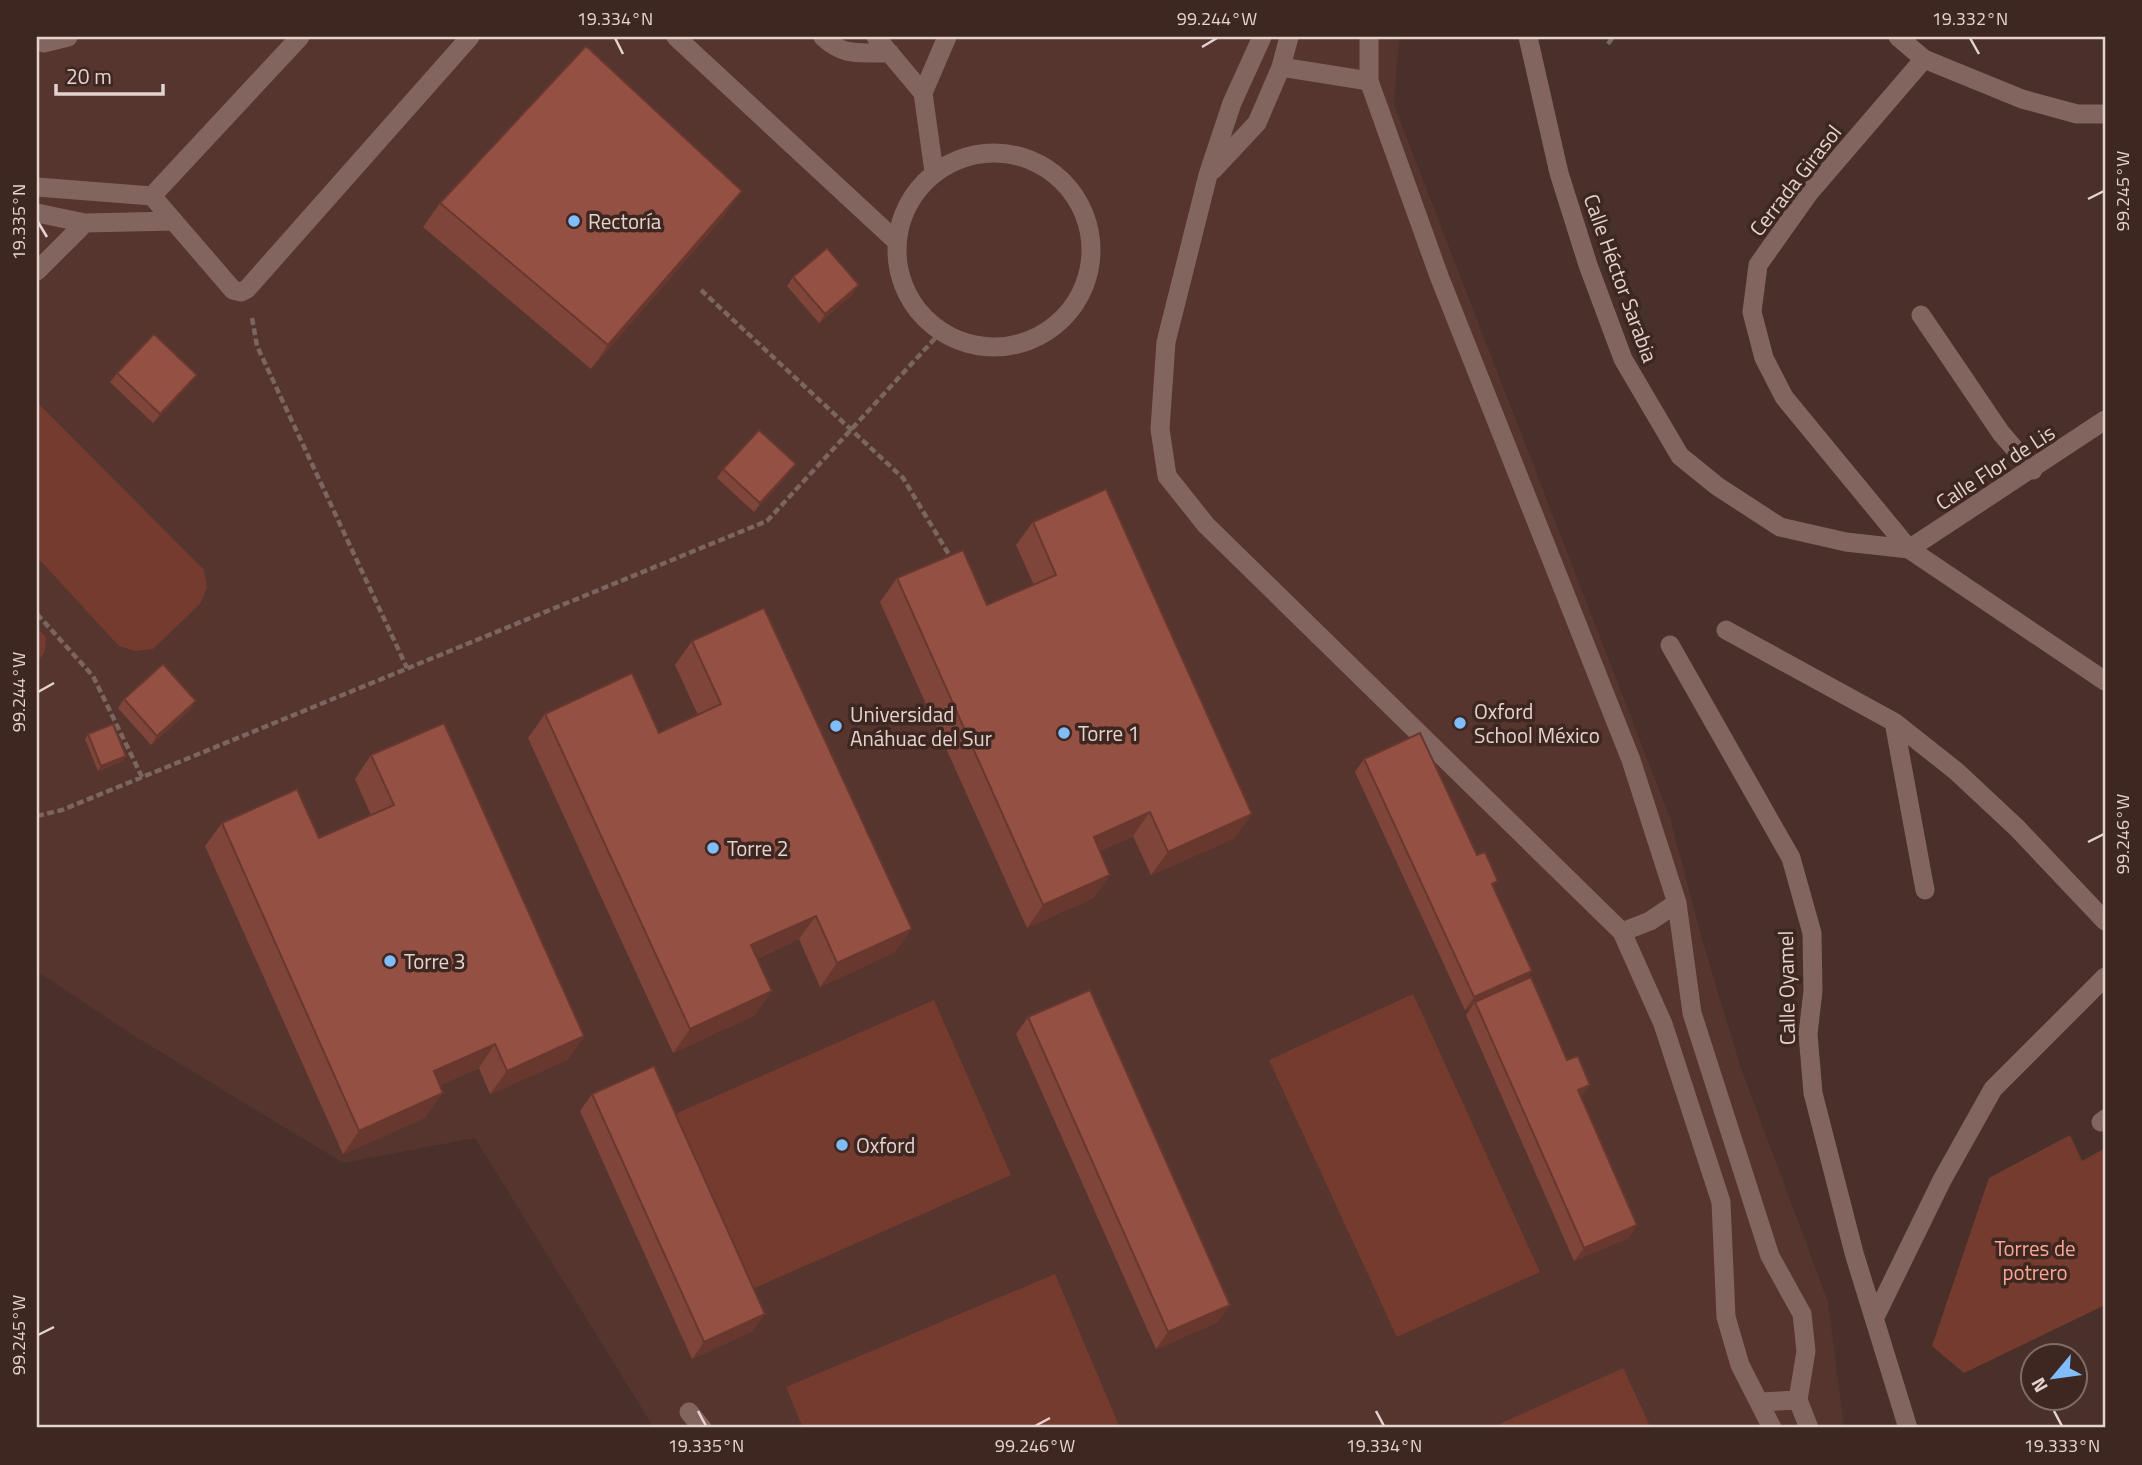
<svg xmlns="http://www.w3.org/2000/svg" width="2142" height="1465" font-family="'Titillium Web',sans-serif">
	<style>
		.built { fill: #56352f }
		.green { fill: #753b2f }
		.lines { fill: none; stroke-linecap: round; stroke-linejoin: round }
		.path { stroke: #7b655f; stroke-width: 4.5; stroke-dasharray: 7 3.5; stroke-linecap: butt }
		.service { stroke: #82655f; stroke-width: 19 }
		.minor { stroke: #82655f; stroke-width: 19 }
		.tertiary { stroke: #82655f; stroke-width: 19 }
		.wall { fill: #7f453a }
		.shaded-wall { fill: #68382f }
		.building { fill: #945043; stroke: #68382f; stroke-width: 2 }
		.ticks { fill: none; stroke: #e4d3cf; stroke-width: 2.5 }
		.poi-dot { fill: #80bdfa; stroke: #3e2621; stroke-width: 2.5 }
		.labels { text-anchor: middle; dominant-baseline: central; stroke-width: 7; stroke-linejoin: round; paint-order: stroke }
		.street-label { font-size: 21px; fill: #e4d3cf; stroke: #3e2621 }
		.poi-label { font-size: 21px; fill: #e4d3cf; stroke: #3e2621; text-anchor: start }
		.park-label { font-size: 21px; fill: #f8a796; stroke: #3e2621 }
		.neatline { fill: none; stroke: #e4d3cf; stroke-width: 2.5 }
		.ticks-label { font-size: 18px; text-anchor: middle; fill: #e4d3cf }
	</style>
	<rect width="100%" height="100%" fill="#49302a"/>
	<!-- built -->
	<path class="built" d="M37 37H1399L1394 105 1670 818 1704 946 1741 1068 1828 1302 1844 1428H654L475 1138 343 1163 136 1037 37 971Z"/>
	<!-- green -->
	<path class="green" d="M37 402 204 570 207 588 200 604 153 649 135 651 119 646 37 557Z
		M37 628 46 637 45 651 37 663Z
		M1413 994 1540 1272 1397 1337 1269 1060Z
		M934 1000 1011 1175 750 1290 673 1115Z
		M2070 1135 2082 1161 2105 1148V1305L1964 1373 1932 1346 1989 1178Z
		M1055 1274 1120 1428H803L786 1387Z
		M1623 1368 1651 1428H1491Z"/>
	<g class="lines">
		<!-- path -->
		<path class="path" d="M1608 44 1613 37
			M701 290 903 478 951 558
			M252 318 257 346 407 668
			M37 614 93 676 142 777
			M37 816 62 810 767 521 939 334"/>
		<!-- service -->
		<path class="service" d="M676 37 895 240
			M823 37C845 58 861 52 890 53
			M876 37 923 93
			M1262 37 1232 103 1208 175 1166 342 1160 429 1167 476 1206 525 1622 932 1663 1024 1721 1202 1726 1317 1740 1365 1772 1428
			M1369 37V81L1439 276 1631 760 1677 903 1692 1013 1770 1256 1802 1314 1806 1351 1798 1400 1809 1428
			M37 39 44 43 68 37
			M1281 67 1369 81
			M897 250a97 97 0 1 1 194 0a97 97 0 1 1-194 0Z
			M1213 170 1257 123 1281 67 1289 37
			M934 172 923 93 947 37
			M37 187 152 196 233 290 241 292 247 289 470 37
			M152 196 300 37
			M37 213 85 223 174 221
			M37 271 85 223
			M1622 932 1650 921 1677 903
			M1761 1402 1798 1400
			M689 1412 702 1428"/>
		<!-- minor -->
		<path class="minor" d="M1528 37 1559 173 1588 265 1623 359 1680 456 1717 486 1780 527 1846 542 1909 549 2105 681
			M1921 315 2001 433 2033 470
			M1909 549 1784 397 1764 358 1752 312 1758 265 1809 193 1924 59
			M1909 549 2105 420
			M1726 630 1894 722 1956 771 2017 828 2105 921
			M1670 645 1791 858 1812 933 1813 991 1808 1034 1813 1093 1854 1253 1908 1428
			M1894 722 1925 890
			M2101 1122 2105 1119
			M1876 1315 1942 1180 1993 1089 2105 977"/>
		<!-- tertiary -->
		<path class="tertiary" d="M1898 37 1924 59 2022 99 2077 114H2105"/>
	</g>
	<!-- wall -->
	<path class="wall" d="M440 203 725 215 591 369 423 227Z
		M793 277 853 294 819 323 787 286Z
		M117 373 190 384 153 423 110 382Z
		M723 469 789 473 754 512 717 478Z
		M1033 522 1235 838 1151 875 1133 836 1100 851 1110 875 1093 898 1027 928 880 602 897 578 987 605 1034 585 1016 545Z
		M692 641 895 952 820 987 799 939 757 959 755 1015 673 1053 528 738 545 714 659 733 698 715 675 665Z
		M124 699 190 710 151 745 118 708Z
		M88 734 126 756 123 761 98 771 85 739Z
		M371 755 584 1036 567 1060 490 1094 479 1068 440 1085 426 1117 343 1154 205 846 222 823 319 838 371 815 355 779Z
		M1364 759 1477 855 1493 888 1526 979 1581 1098 1637 1225 1628 1238 1574 1261 1466 1015 1471 1008 1465 1010 1355 772Z
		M1028 1017 1218 1322 1156 1349 1016 1034Z
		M592 1094 753 1331 692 1359 580 1111Z"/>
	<!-- shaded-wall -->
	<path class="shaded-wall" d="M742 191 725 215 591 369 608 345Z
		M859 285 853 294 819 323 825 314Z
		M197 375 190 384 153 423 160 414Z
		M796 464 789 473 754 512 760 503Z
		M196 701 190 710 151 745 157 736Z
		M126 756 123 761 98 771 101 766Z
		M1150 812 1133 836 1077 861 1094 837Z
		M1252 814 1235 838 1151 875 1168 852Z
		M1110 875 1093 898 1027 928 1043 905Z
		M816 916 799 939 735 969 751 945Z
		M912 929 895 952 820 987 837 963Z
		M1532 971 1523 984 1475 1002 1471 1008 1465 1010 1474 997Z
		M772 991 755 1015 673 1053 690 1029Z
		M584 1036 567 1060 490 1094 507 1071Z
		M495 1044 479 1068 417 1095 434 1071Z
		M1590 1085 1581 1098 1578 1090Z
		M443 1093 426 1117 343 1154 359 1131Z
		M1637 1225 1628 1238 1574 1261 1584 1248Z
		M1230 1305 1218 1322 1156 1349 1168 1332Z
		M765 1314 753 1331 692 1359 704 1342Z"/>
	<!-- building -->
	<path class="building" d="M586 46 742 191 608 345 440 203Z
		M827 248 859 285 825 314 793 277Z
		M154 334 197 375 160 414 117 373Z
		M759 430 796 464 760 503 723 469Z
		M1106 489 1252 814 1168 852 1150 812 1094 837 1110 875 1043 905 897 578 963 550 987 605 1056 575 1033 522Z
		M764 608 912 929 837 963 816 916 751 945 772 991 690 1029 545 714 632 673 659 733 721 704 692 641Z
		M163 664 196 701 157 736 124 699Z
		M444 723 584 1036 507 1071 495 1044 434 1071 443 1093 359 1131 222 823 297 789 319 838 394 805 371 755Z
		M113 724 126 756 101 766 88 734Z
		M1420 733 1477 855 1485 852 1498 881 1492 884 1532 971 1474 997 1364 759Z
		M1531 977 1567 1060 1578 1056 1590 1085 1578 1090 1637 1225 1584 1248 1475 1002Z
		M1090 990 1230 1305 1168 1332 1028 1017Z
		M654 1066 765 1314 704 1342 592 1094Z"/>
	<!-- ticks -->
	<path class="ticks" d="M615 38 623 54M1970 38 1979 54M1202 47 1217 38M2088 199 2104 191M38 222 47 237M38 692 54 683M2088 842 2104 834M38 1335 54 1327M698 1411 706 1426M1376 1411 1384 1426M2054 1411 2062 1426M1035 1426 1050 1418"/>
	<!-- markers -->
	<g class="poi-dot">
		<circle cx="574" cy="221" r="7"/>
		<circle cx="1460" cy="723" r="7"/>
		<circle cx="836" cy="726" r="7"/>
		<circle cx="1064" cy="733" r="7"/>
		<circle cx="713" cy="848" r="7"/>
		<circle cx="390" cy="961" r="7"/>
		<circle cx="842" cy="1145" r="7"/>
	</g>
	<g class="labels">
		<!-- street labels -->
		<g class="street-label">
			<text transform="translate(1795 180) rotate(-52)">Cerrada Girasol</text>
			<text transform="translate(1621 278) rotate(70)">Calle Héctor Sarabia</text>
			<text transform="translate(1995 467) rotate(-33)">Calle Flor de Lis</text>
			<text transform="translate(1786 988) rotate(-91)">Calle Oyamel</text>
		</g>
		<!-- poi labels -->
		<g class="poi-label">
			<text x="588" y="221">Rectoría</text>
			<text x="1474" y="711">Oxford<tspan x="1474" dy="24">School México</tspan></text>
			<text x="850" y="714">Universidad<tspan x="850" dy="24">Anáhuac del Sur</tspan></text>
			<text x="1078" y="733">Torre 1</text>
			<text x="727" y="848">Torre 2</text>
			<text x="404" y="961">Torre 3</text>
			<text x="856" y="1145">Oxford</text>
		</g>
		<!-- park labels -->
		<g class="park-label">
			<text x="2035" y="1248">Torres de<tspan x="2035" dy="24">potrero</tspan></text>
		</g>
	</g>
	<!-- border -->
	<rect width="2142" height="1465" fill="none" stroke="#3e2621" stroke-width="77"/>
	<!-- north arrow -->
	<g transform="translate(2054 1377) rotate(241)"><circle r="33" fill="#3e2621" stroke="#806b67" stroke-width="2"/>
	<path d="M0-5L12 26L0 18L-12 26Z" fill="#80bdfa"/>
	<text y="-10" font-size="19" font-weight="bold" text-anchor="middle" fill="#e4d3cf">N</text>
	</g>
	<!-- scale -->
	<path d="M56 84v10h107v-10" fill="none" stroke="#e4d3cf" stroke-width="3.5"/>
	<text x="66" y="84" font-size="21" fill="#e4d3cf" stroke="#3e2621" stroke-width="5" paint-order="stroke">20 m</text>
	<rect x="38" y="38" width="2066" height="1388" class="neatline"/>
	<g class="ticks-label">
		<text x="615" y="25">19.334°N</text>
		<text x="1217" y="25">99.244°W</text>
		<text x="1970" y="25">19.332°N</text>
		<text transform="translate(2123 191) rotate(-90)" y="6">99.245°W</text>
		<text transform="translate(19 222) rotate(-90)" y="6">19.335°N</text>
		<text transform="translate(19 692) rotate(-90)" y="6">99.244°W</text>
		<text transform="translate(2123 834) rotate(-90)" y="6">99.246°W</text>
		<text transform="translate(19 1335) rotate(-90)" y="6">99.245°W</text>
		<text x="706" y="1452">19.335°N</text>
		<text x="1035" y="1452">99.246°W</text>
		<text x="1384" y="1452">19.334°N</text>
		<text x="2062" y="1452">19.333°N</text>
	</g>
</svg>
